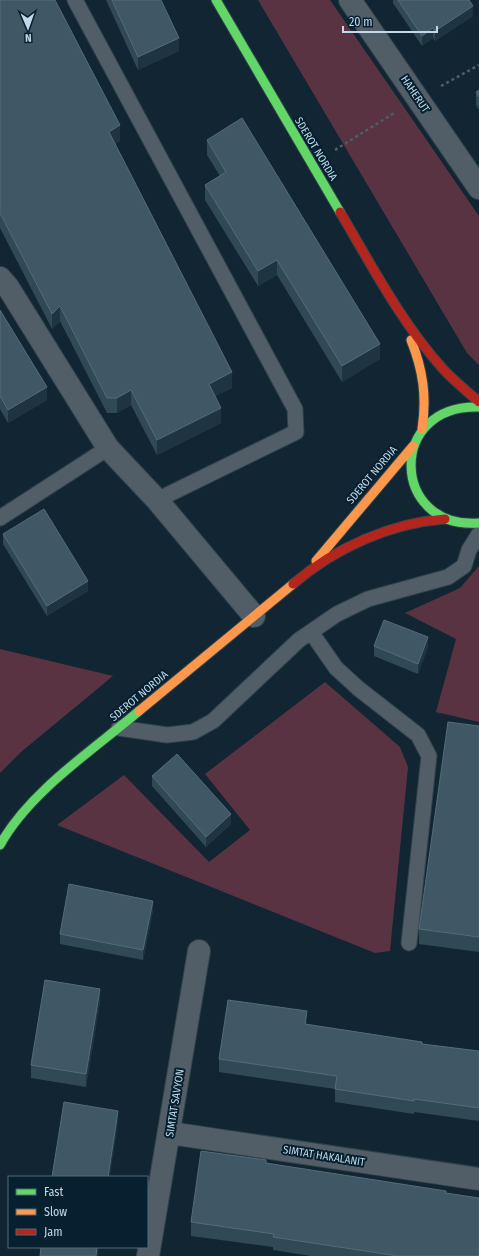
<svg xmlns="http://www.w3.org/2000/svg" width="479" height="1256" font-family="'Fira Sans Condensed',sans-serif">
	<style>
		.green { fill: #593342 }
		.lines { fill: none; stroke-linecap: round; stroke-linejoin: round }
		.lane-casing { stroke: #30424d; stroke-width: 17 }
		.street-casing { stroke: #30424d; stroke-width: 24 }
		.fast-casing { stroke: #30424d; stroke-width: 11 }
		.slow-casing { stroke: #30424d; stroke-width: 11 }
		.jam-casing { stroke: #30424d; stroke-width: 11 }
		.path { stroke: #515e67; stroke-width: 2.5; stroke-dasharray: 3 3; stroke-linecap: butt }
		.lane { stroke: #515e68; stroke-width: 15 }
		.street { stroke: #515e68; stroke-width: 22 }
		.fast { stroke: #63d668; stroke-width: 9 }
		.slow { stroke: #ff974d; stroke-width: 9 }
		.jam { stroke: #b3261e; stroke-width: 9 }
		.wall { fill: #314855 }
		.shaded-wall { fill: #1e3440 }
		.building { fill: #405865; stroke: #546c7a }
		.labels { text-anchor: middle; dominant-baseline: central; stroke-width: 4; stroke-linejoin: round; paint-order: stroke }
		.street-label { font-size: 11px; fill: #c1d9eb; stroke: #06202f }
	</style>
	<rect width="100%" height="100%" fill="#112632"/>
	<!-- green -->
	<path class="green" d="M258 0H330L479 216V365L467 353Z
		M479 566V722L436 712 456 639 405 613 460 588Z
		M0 649 113 676 21 752 0 773Z
		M325 682 400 747 408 767 390 951 375 953 57 825 124 775 209 862 250 830 205 774Z"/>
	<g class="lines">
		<!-- lane casing -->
		<g class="lane-casing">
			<path id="lane" d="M75 0 295 409 296 432 157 500
				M0 518 108 448
				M311 632 336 668 359 689 418 735 429 756 409 943
				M119 728 167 735 193 732 213 721 299 640 337 614 368 599 448 577 464 566 469 550 479 534"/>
		</g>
		<!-- street casing -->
		<g class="street-casing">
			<path id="street" d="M350 0 479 188
				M0 278 8 287 108 448 157 500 254 616
				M170 1133 479 1179
				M148 1256 199 951"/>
		</g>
		<!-- fast casing -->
		<g class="fast-casing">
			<path id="fast" d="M216 0 340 212
				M479 407C386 404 391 530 479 523
				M0 845C29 792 93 750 139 711"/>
		</g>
		<!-- slow casing -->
		<g class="slow-casing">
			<path id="slow" d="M411 340C423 370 427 397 422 429
				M316 561 413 446
				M139 711 293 584"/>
		</g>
		<!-- jam casing -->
		<g class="jam-casing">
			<path id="jam" d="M340 212C372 266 401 322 443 369 454 381 467 391 479 402
				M293 584C335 548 390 523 445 519"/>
		</g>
		<!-- path -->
		<path class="path" d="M441 86 479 65
			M335 150 394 113"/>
		<!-- lane -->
		<use href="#lane" class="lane"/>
		<!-- street -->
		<use href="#street" class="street"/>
		<!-- fast -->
		<use href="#fast" class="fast"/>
		<!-- slow -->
		<use href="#slow" class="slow"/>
		<!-- jam -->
		<use href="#jam" class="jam"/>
	</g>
	<!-- wall -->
	<path class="wall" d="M0 0 120 141 115 144 232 388 215 396 221 423 157 455 131 405 117 413H107L60 321 52 329 0 228Z
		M106 0H161L179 51 138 70Z
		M393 0H469L473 16 435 41 433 38 422 46 393 3Z
		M479 90V110L476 105V92Z
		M207 140 380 359 342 382 277 275 258 286 205 200V185L220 176 207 155Z
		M0 310 47 400 8 423 0 409Z
		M3 534 88 591 47 616 3 544Z
		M374 646 428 647 418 674 374 656Z
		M479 726V952L419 944V929Z
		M152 776 231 824 206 847 152 786Z
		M153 911 143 960 60 944V934Z
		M100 1002 86 1087 31 1078V1065Z
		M307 1025 422 1044 479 1051V1121L414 1112V1114L335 1102V1089L219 1072V1059Z
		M266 1164 446 1193 479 1256H311L273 1250V1247L191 1236V1222Z"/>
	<!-- shaded-wall -->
	<path class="shaded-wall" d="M473 6V16L435 41V31Z
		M433 28V38L422 46V36Z
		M179 38V51L138 70V57Z
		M120 125V141L109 147V132Z
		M277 260V275L258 286V271Z
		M60 306V321L52 329V314Z
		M380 344V359L342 382V366Z
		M232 372V388L209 399V384Z
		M47 387V400L8 423V410Z
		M131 390V405L117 413V398Z
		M221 408V423L157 455V440Z
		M88 581V591L47 616V606Z
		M428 637V647L418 674V664Z
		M231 814V824L206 847V837Z
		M153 901V911L143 960V950Z
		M100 989V1002L86 1087V1074Z
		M307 1011V1024L305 1037V1024Z
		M118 1111V1124L110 1177H108Z
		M97 1247H99L98 1256H96Z"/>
	<!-- building -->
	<path class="building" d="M0 0H55L120 125 109 132 232 372 209 384 221 408 157 440 131 390 117 398H107L60 306 52 314 0 213Z
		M112 0H161L179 38 138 57Z
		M398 0H469L473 6 435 31 433 28 422 36Z
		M479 90V97L476 92Z
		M242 118 380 344 342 366 277 260 258 271 205 185 226 172 207 140Z
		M0 310 47 387 8 410 0 396Z
		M44 509 88 581 47 606 3 534Z
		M384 620 428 637 418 664 374 646Z
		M448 722 479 726V937L419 929Z
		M177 754 231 814 206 837 152 776Z
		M69 884 153 901 143 950 60 934Z
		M45 980 100 989 86 1074 31 1065Z
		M228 1000 307 1011 305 1024 422 1042V1044L479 1051V1108L414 1099V1101L335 1089 337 1076 219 1059Z
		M64 1102 118 1111 108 1177H52Z
		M201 1151 266 1160V1163L446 1191V1193L479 1198V1256H398L273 1237 274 1234 191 1222Z
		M41 1247H97L96 1256H40Z"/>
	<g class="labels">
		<!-- street labels -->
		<g class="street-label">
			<text transform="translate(415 94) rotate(56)">HAHERUT</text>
			<text transform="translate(316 149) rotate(59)">SDEROT NORDIA</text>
			<text transform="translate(372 475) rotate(-50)">SDEROT NORDIA</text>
			<text transform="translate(139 696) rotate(-40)">SDEROT NORDIA</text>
			<text transform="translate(175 1103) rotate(-81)">SIMTAT SAVYON</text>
			<text transform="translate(324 1156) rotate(9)">SIMTAT HAKALANIT</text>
		</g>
	</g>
	<!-- legend -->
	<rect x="8" y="1176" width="140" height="72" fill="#06202f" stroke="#516a7a"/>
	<rect x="16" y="1189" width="20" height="6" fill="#63d668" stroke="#516a7a"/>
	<text x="44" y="1196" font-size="12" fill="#c1d9eb">Fast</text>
	<rect x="16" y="1209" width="20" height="6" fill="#ff974d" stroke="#516a7a"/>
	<text x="44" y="1216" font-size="12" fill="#c1d9eb">Slow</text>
	<rect x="16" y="1229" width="20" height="6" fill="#b3261e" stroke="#516a7a"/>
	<text x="44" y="1236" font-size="12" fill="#c1d9eb">Jam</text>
	<!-- north arrow -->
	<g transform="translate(28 28) rotate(178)" stroke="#06202f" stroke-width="3" paint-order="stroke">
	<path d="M0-3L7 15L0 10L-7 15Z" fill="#c1d9eb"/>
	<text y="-6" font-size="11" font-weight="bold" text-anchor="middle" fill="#c1d9eb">N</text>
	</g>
	<!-- scale -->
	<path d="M343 26v6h94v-6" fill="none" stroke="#c1d9eb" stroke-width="2"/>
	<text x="349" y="26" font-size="12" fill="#c1d9eb" stroke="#06202f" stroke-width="3" paint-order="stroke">20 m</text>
</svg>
